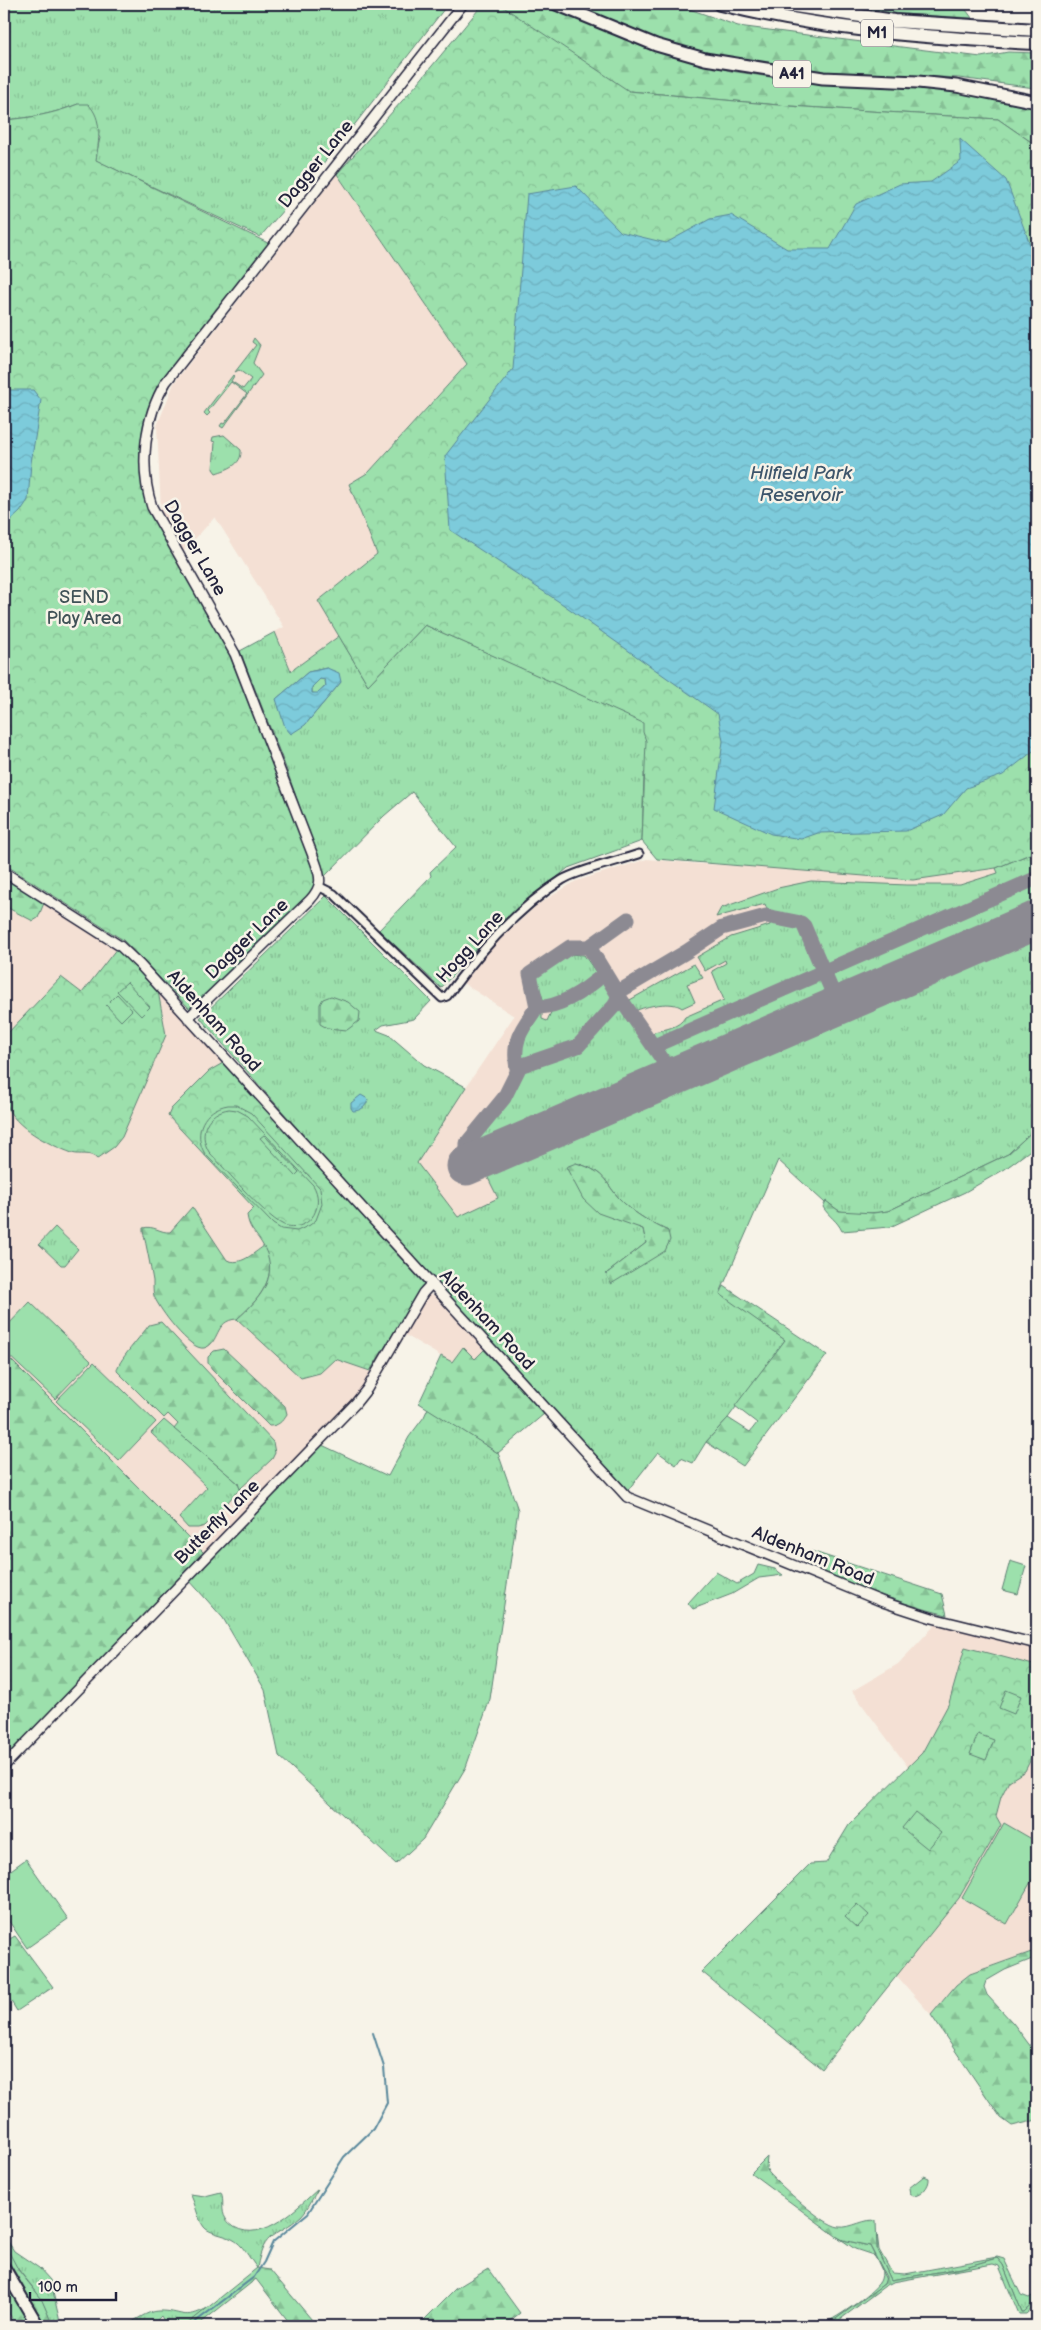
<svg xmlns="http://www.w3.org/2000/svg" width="1041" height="2330" font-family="'Balsamiq Sans',sans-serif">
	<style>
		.built { fill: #f4e0d4 }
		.grass { fill: url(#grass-tufts); stroke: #5f8174; fill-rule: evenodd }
		.forest { fill: url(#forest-firs); stroke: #5f8174 }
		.park { fill: url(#park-crowns); stroke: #5f8174 }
		.garden { fill: #9ce0ac; stroke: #5f8174; fill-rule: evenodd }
		.water { fill: url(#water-waves); stroke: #59879b; fill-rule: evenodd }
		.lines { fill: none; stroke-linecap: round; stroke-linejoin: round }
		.stream { stroke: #59879b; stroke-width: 2 }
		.taxiway { stroke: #8c8a92; stroke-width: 15 }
		.runway { stroke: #8c8a92; stroke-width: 39 }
		.minor-casing { stroke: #22223b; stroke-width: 11 }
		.tertiary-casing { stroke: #22223b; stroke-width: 12 }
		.primary-casing { stroke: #22223b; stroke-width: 15 }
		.trunk-casing { stroke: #22223b; stroke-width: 15 }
		.motorway-casing { stroke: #22223b; stroke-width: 16 }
		.minor { stroke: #f7f3e8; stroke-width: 7 }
		.tertiary { stroke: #f7f3e8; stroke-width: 9 }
		.primary { stroke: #f7f3e8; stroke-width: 11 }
		.trunk { stroke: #f7f3e8; stroke-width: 11 }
		.motorway { stroke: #f7f3e8; stroke-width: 12 }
		.labels { text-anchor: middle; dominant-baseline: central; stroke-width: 5; stroke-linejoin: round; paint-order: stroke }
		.shield { fill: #f7f3e8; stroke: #62616f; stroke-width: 1 }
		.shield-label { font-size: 16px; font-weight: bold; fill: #22223b }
		.street-label { font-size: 18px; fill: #22223b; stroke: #f7f3e8 }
		.park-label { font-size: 18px; fill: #405257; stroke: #f7f3e8 }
		.water-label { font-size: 19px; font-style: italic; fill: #3d556b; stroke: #f7f3e8 }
	</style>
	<defs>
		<pattern id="grass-tufts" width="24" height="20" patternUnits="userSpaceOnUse" patternTransform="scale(1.25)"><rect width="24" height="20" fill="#9ce0ac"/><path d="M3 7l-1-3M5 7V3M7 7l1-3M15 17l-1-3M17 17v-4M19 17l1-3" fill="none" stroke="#86c095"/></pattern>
		<pattern id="forest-firs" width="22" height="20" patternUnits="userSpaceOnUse" patternTransform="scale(1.25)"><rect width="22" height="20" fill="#9ce0ac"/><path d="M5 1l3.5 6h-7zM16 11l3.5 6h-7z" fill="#86c095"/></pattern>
		<pattern id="park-crowns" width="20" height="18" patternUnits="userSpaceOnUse" patternTransform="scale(1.25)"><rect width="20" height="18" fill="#9ce0ac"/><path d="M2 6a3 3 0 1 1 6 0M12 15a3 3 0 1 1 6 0" fill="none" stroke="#86c095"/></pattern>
		<pattern id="water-waves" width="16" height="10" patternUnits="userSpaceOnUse" patternTransform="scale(1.25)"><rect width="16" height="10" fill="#7dcbdb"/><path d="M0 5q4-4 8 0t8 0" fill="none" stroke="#6caebd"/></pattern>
	</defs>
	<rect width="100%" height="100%" fill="#f7f3e8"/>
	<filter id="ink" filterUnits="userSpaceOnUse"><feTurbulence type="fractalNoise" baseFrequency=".02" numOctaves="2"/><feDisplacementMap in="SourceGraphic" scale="10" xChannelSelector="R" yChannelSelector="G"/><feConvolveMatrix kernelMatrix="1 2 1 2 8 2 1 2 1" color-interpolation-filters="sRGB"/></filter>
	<g filter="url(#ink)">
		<!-- built -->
		<path class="built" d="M337 174 467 364 369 472 349 484 377 554 319 601 339 636 291 671 275 632 284 627 215 517 183 552 161 512 157 426 174 383Z
			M1037 850V1135L843 1219 778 1160 694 1353 341 1178 376 1030 389 1035 424 1065 466 1087 514 1016 463 983 497 942 537 905 576 881 647 859 701 864 843 870Z
			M4 876 117 948 144 975 424 1284 354 1400 204 1553 4 1353Z
			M428 1294 434 1295 484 1350 475 1360 452 1363 402 1333 423 1298Z
			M936 1624 1037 1649V1950L970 1974 956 1985 931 2015 897 1976 822 2069 702 1972 810 1864 826 1863 849 1825 908 1767 852 1691 898 1664Z"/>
		<!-- grass -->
		<path class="grass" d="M4 4H448L338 146 260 237 95 160 100 138 78 104C53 114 30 118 4 120Z
			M254 338 260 345 253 363 262 375 223 428 220 426 222 423 224 424 247 394 231 382 208 411 210 413 207 416 204 413 233 375 234 376 231 381 243 389 251 379 239 370 235 372 256 345 252 342Z
			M224 435 241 450C242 465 228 469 216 473L213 469 215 442 212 441 213 437Z
			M425 625 632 717 718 714 644 773 642 841 568 868 493 931 441 988 379 930 431 876 430 872 456 847 412 792 384 816 324 877 286 768 240 651 275 632 291 671 339 636 368 685ZM327 668 341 682 305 725 276 699 308 672Z
			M1037 851V905L678 1060 665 1056 652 1037 654 1032C665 1029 679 1028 685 1017L724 1000 712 971 726 963 725 960 705 971 697 957 731 937 770 925V918L797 923 796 917 768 912 765 904 716 917 721 908 778 888 811 881 907 885H960L998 873 996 868Z
			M326 896 431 1001 414 1019 383 1025 376 1030 389 1035 424 1065 466 1087 417 1163 458 1217 498 1198 487 1176V1171L1037 934V1127L1008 1154 888 1211C878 1213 850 1214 840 1211 835 1209 831 1204 826 1202L825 1203 778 1160 720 1293 785 1340 728 1418 706 1442 693 1463 681 1458 676 1465 658 1452 628 1490 341 1178 200 1018ZM576 1163C610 1173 603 1184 625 1204 637 1215 653 1224 668 1231L606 1274 646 1243 643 1229 627 1222Z
			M568 954 584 955 598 975 584 987 548 1004 544 1002 536 977Z
			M694 964 703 978 687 984 695 1002 682 1008C672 1000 646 1006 635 1011L628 1001Z
			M602 979 614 997V1003L595 1025 574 1045 522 1062 519 1061V1043L539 1011 542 1009V1019L547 1021 552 1010 587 992Z
			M619 1005 659 1060 660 1066 659 1068 477 1147 471 1143 509 1097 522 1069 580 1048Z
			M55 1227 78 1249 65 1265H61L39 1244Z
			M428 1408 498 1453 518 1510 490 1699 466 1767 423 1839 396 1864 279 1756 265 1690 223 1618 189 1580 322 1445 388 1476 409 1437 424 1417Z
			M164 1420 238 1483 240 1489 205 1526 198 1528H188L179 1518 207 1487 151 1433Z
			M758 1565 775 1569 783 1575 759 1578 732 1594 693 1609 688 1603 716 1572 737 1584 754 1574Z
			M924 2176 929 2178C930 2186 921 2196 913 2196L910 2194 909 2188Z
			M318 2189C313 2197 308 2209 301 2216 276 2238 264 2230 257 2268 249 2258 243 2244 232 2239 225 2235 208 2233 204 2227 197 2218 196 2204 190 2194L205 2196 221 2192C225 2201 220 2210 226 2219 228 2223 231 2224 234 2227 263 2244 299 2206 318 2189Z
			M877 2233 879 2250 892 2273 905 2274 997 2257 1004 2259 1021 2295 1029 2298 1037 2293V2300L1024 2312H1022L1003 2265 997 2258 962 2268 891 2280 877 2250Z
			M4 2235 14 2251 39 2268 50 2280 61 2326H53L51 2323C47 2312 43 2303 37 2293 25 2276 4 2258 4 2235Z
			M836 2236 843 2240 870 2246 886 2280 884 2284 829 2324 822 2326H805C811 2326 818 2325 824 2323 836 2319 878 2290 881 2279 884 2269 879 2261 873 2255L855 2249Z
			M209 2307 185 2326H167L161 2316 157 2320 160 2326H125C135 2321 147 2311 158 2311 182 2310 183 2322 209 2307Z"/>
		<!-- forest -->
		<path class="forest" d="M483 4H545L633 42 687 60 731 71 810 83 840 82 953 89 1032 105 1037 111V146L998 119 789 106 630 91 586 141Z
			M565 4H675L738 26 838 39 981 57 1008 52 1037 53 1035 88 959 78 777 69 726 60 639 35Z
			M831 4H937L964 7 972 18 902 14Z
			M320 679 325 680 326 685 318 694 312 693V687Z
			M4 876 44 903 38 918 33 921 4 906Z
			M331 996 348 1002 360 1012 359 1021 347 1030 327 1028 320 1024V1004L323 999Z
			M1037 1127V1145L1005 1169 965 1192 890 1227 842 1231C837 1220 829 1217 823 1207L826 1201 839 1211 873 1213 888 1211 1008 1154Z
			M576 1163C610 1173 603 1184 625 1204 637 1215 653 1224 668 1231L670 1240 665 1251 611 1284 606 1274 646 1243 643 1229 598 1213 583 1199 566 1167Z
			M192 1207 227 1260C241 1266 252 1254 264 1246 281 1275 258 1301 237 1319 214 1320 220 1344 204 1348 190 1351 159 1309 154 1296 153 1292 153 1286 153 1281 150 1264 147 1248 143 1231V1228C154 1225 160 1233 170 1232Z
			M724 1286 827 1355 743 1466 706 1442 728 1418 750 1432 757 1423 735 1406 785 1340 720 1294Z
			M161 1322 273 1442 275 1453 272 1459 240 1489 238 1483 174 1429 178 1424 168 1414 164 1418 117 1371C116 1363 143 1334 149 1325Z
			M463 1347 475 1359 484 1350 544 1414 498 1453 419 1403 441 1356 452 1362Z
			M224 1349 285 1406 287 1414C282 1422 278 1426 269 1426L212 1369 208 1363V1357L214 1351Z
			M4 1353 204 1553 4 1760Z
			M811 1551 942 1594 947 1615C894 1602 855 1586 805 1563Z
			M15 1936 53 1987 17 2011 4 1990V1942Z
			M1037 1950V1957L1005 1970 986 1981 984 1987 987 1995 1013 2023 1037 2055V2120L1012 2126 1001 2118 931 2015 956 1985 970 1974Z
			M767 2157 766 2168 769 2173C781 2186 823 2225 839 2227 850 2229 868 2217 876 2221L877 2250 891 2280 962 2268 997 2258 1003 2265 1022 2312H1024L1037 2300V2304L1026 2314H1019L999 2266 993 2264 893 2282 885 2286 834 2324 822 2326 829 2324 884 2284 886 2277 870 2246 843 2240 836 2236 751 2173Z
			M4 2243 19 2271 41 2298 53 2326H46L4 2253Z
			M257 2268 270 2270 317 2326H292L256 2279 197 2326H185Z
			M488 2269 520 2313 503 2326H418L455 2289Z
			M4 2276 33 2326H16L4 2304Z"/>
		<!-- park -->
		<path class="park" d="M483 4H499L629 91 789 106 998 119 1037 146V851L996 868 913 880 657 859 642 841 646 741 643 732V723L425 625 368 685 318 601 377 554 349 484 369 472 467 364 337 174 418 83Z
			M78 104H88C103 119 99 140 96 160L270 244 157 390 147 413 141 449 145 491 227 644 315 872V883L312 891 191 1010 123 940 4 864V120C30 118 53 114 78 104Z
			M117 948 158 991 166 1035 122 1137 114 1147 97 1159C90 1151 80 1156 72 1153 48 1144 15 1128 5 1103 0 1093 4 1051 4 1037L61 977 82 993Z
			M223 1063 424 1284 370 1371 335 1359 320 1373 301 1378 237 1319C261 1298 282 1274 261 1242 254 1231 249 1229 247 1215L254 1208 168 1116 171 1109 209 1071Z
			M965 1647 1037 1666V1747L1025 1771 1009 1781 1001 1797 996 1816 1001 1825 959 1898 822 2069 702 1972 810 1864 826 1863 849 1825 922 1753 949 1703Z"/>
		<!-- garden -->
		<path class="garden" d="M127 982 150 1007 141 1016 117 991Z
			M117 994 132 1010 121 1021 106 1005Z
			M228 1105H236L251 1113 320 1188 322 1204 316 1220 310 1225 297 1231 281 1229 273 1224 205 1154C192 1132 204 1109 228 1105ZM229 1109 237 1110 248 1116 313 1185C325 1204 312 1231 287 1226 270 1223 224 1167 209 1152 197 1132 208 1112 229 1109Z
			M264 1135 299 1172 295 1176 260 1138Z
			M30 1302 91 1361 55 1399 4 1351V1329Z
			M94 1362 156 1422 119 1461 56 1401Z
			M1010 1561 1026 1566 1018 1594 1002 1590Z
			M1006 1690 1021 1696 1014 1714 999 1708Z
			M978 1734 994 1740 986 1760 970 1754Z
			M915 1812 941 1833 928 1849 902 1828Z
			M1004 1823 1037 1842V1871L1007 1924 962 1898Z
			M26 1859 68 1919 27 1948 4 1914V1875Z
			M857 1904 869 1915 857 1928 845 1917Z"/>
		<!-- water -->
		<path class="water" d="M960 139 1006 180 1037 263V748L1003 775 966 788 943 815 906 831 818 833 801 839 771 834 714 808 723 741 718 714 561 603 450 530 445 456 513 369 527 194 576 186 621 232 666 243 710 219 731 215 787 249H830L856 204 900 184 931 182 961 161Z
			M4 390H33L41 400 31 463 28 500 20 512 7 524 4 542Z
			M327 668 339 673 341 682 305 725 291 734 285 727 276 699 308 672ZM320 679 325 680 326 686 318 693H312V687Z
			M361 1095 368 1099C367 1106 361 1111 353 1111L351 1108V1103Z"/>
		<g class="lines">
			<!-- stream -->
			<path class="stream" d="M190 2326 254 2277 264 2262 273 2242 308 2213 344 2157 373 2129 387 2103 384 2067 373 2033"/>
			<!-- taxiway -->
			<path class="taxiway" d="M589 947 620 998 667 1066V1075L662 1082
				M537 1007C561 1008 588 988 605 973
				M654 1046 1037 878
				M667 1066 676 1071 688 1070
				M517 1069C512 1040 521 1030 537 1007L530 974 570 947H589L628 919
				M482 1159 472 1157 467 1148V1143L504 1098 520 1066 578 1046 615 1005 620 991 686 952 722 928 766 916 801 923 804 926 838 1005"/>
			<!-- runway -->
			<path class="runway" d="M466 1166 1037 920"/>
			<!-- minor casing -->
			<g class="minor-casing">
				<path id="minor" d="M320 887 334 894 442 998 447 996C479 952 516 909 562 880 578 870 619 861 639 854"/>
			</g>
			<!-- tertiary casing -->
			<g class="tertiary-casing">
				<path id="tertiary" d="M4 872 120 946 140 965 627 1497 883 1602 932 1618 1037 1644
					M188 1018 310 900C323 886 321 877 315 861L235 654 152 507C139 467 144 418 166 382L463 4
					M4 1766 355 1404 367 1389 423 1293 432 1283"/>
			</g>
			<!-- primary casing -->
			<g class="primary-casing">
				<path id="primary" d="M4 2268 38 2326"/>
			</g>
			<!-- trunk casing -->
			<g class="trunk-casing">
				<path id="trunk" d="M556 4 656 45 705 59 823 78 918 82 956 86 1037 102"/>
			</g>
			<!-- motorway casing -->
			<g class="motorway-casing">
				<path id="motorway" d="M720 4C826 30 928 38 1037 43
					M782 4 894 21 1037 30"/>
			</g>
			<!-- minor -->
			<use href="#minor" class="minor"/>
			<!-- tertiary -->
			<use href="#tertiary" class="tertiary"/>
			<!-- primary -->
			<use href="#primary" class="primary"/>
			<!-- trunk -->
			<use href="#trunk" class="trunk"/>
			<!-- motorway -->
			<use href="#motorway" class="motorway"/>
		</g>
	</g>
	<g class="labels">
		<!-- shield labels -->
		<g class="shield">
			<rect x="861" y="19.5" width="32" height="27" rx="4"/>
			<rect x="773" y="60.5" width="38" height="27" rx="4"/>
		</g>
		<g class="shield-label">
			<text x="877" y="33">M1</text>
			<text x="792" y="74">A41</text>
		</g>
		<!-- street labels -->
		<g class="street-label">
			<text transform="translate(316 164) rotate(-51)">Dagger Lane</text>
			<text transform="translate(195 548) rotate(60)">Dagger Lane</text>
			<text transform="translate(247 939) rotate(-44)">Dagger Lane</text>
			<text transform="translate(470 947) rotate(-48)">Hogg Lane</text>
			<text transform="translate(214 1021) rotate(48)">Aldenham Road</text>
			<text transform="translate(487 1320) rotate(47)">Aldenham Road</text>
			<text transform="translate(217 1522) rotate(-45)">Butterfly Lane</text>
			<text transform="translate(813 1556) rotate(22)">Aldenham Road</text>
		</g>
		<!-- park labels -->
		<g class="park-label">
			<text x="84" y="597">SEND<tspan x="84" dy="21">Play Area</tspan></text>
		</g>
		<!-- water labels -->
		<g class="water-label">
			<text x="801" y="473">Hilfield Park<tspan x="801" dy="22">Reservoir</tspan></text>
		</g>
	</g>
	<!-- margin -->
	<rect width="1041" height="2330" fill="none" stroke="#f7f3e8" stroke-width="20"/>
	<rect x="10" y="10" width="1021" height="2310" fill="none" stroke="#22223b" stroke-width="2" filter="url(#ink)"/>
	<!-- scale -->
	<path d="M30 2292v8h86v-8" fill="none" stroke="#22223b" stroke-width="2.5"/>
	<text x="38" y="2292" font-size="15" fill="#22223b" stroke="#f7f3e8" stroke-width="4" paint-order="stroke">100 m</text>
</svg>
